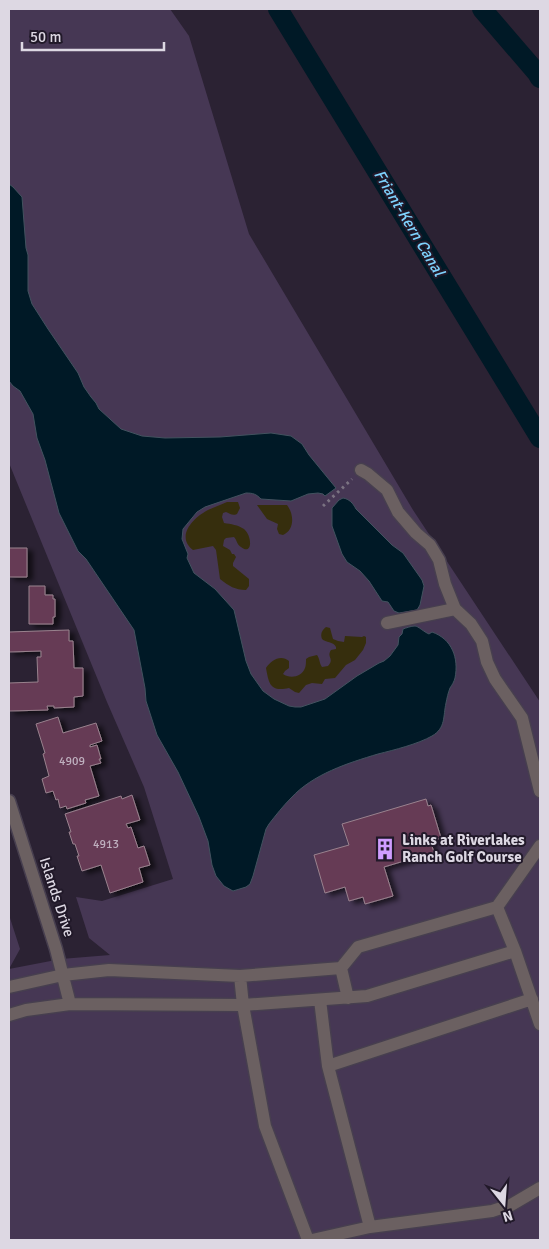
<svg xmlns="http://www.w3.org/2000/svg" width="549" height="1249" font-family="Signika,sans-serif">
	<style>
		.green { fill: #463754 }
		.sand { fill: #362e0d }
		.water { fill: #001926; stroke: #42525f }
		.lines { fill: none; stroke-linecap: round; stroke-linejoin: round }
		.canal { stroke: #001926; stroke-width: 20 }
		.building { fill: #663a54; stroke: #99828e; filter: url(#shadow) }
		.minor-casing { stroke: #473f4f; stroke-width: 15 }
		.path { stroke: #7b7382; stroke-width: 3; stroke-dasharray: 2.5 4; stroke-linecap: butt }
		.minor { stroke: #6b6061; stroke-width: 12 }
		.labels { text-anchor: middle; dominant-baseline: central; stroke-width: 4; stroke-linejoin: round; paint-order: stroke }
		.number-label { font-size: 12px; fill: #bfb0bf }
		.poi-label { font-size: 15px; font-weight: bold; fill: #ddd8e3; stroke: #211929; text-anchor: start }
		.street-label { font-size: 15px; fill: #ddd8e3; stroke: #211929 }
		.water-label { font-size: 16px; font-style: italic; fill: #7ed2fd; stroke: #211929 }
	</style>
	<defs>
		<filter id="shadow"><feDropShadow dx="5.5" dy="3" stdDeviation="2.5" flood-color="#0009"/></filter>
	</defs>
	<rect width="100%" height="100%" fill="#2b2233"/>
	<!-- green -->
	<path class="green" d="M9 9H170L189 36 249 234 413 510 540 702V1240H9V920L10 918 20 949 9 969 61 959 110 955 89 938 76 897 102 901 173 879 144 787 107 702 9 463Z"/>
	<!-- sand -->
	<path class="sand" d="M227 502H238L240 508 237 514C232 516 231 514 226 512L223 513 222 517 224 523C231 524 238 525 244 529 253 537 252 556 241 547 237 545 237 540 234 537L226 538 224 540 223 546 230 550 232 554H234L236 557 233 563V566L249 579V586L246 590C235 590 229 586 220 579L216 550 213 546 193 550C175 536 194 517 208 510 214 507 221 505 227 502Z
		M257 505H287C294 514 295 530 283 535L279 534 277 529 278 524 267 519Z
		M326 627 330 628 333 639 338 641 344 642 345 636 362 637 364 636 366 637V643L363 650 355 660 346 665 335 678 325 679 322 684 312 683 306 685 299 693 295 692 289 688C270 692 269 684 266 668 271 660 281 654 289 661V668L285 671 283 674C290 679 302 677 305 668 306 666 306 661 306 659L309 657 317 655C320 659 319 663 322 667L328 666C335 658 326 658 331 650L336 649V647C333 641 326 643 322 639 320 634 322 630 326 627Z"/>
	<!-- water -->
	<path class="water" d="M9 184 13 187 22 197 26 248 28 255V291L32 304 48 329 78 373 84 387 91 397 96 403 99 409 121 429 142 436 165 438 220 437 271 433 291 436 302 444 309 455 336 488 325 496 323 494 318 493 308 494 291 501 261 499C256 494 253 493 246 493L205 507 197 512 183 529 182 539 188 554 187 558 194 573 215 589 234 610 246 661 251 674 263 691 274 699 289 706 295 707H301L325 699 357 676 379 663 384 661 390 656 398 645 399 637 402 634 403 629C406 628 411 626 415 626 418 626 424 632 429 634L432 632C452 639 459 658 455 678 454 682 452 685 450 688 448 693 447 698 446 703 443 716 446 728 432 736 418 744 394 750 378 754 348 763 313 774 291 798 283 806 276 815 269 824L266 829 253 876 250 884 246 887 233 891 224 886 216 876 212 865 208 841 199 817 178 772 157 735 146 701 145 688 134 630 86 559 78 551 59 513 45 460 37 438 33 414 20 391 13 386 9 381Z
		M343 498C349 499 353 503 356 509L392 545 403 553 422 580 424 586 420 605 417 610 399 613 394 611 388 602 382 601 369 581 360 571 347 562 342 554 332 526V508L339 500Z"/>
	<g class="lines">
		<!-- canal -->
		<path class="canal" d="M278 9 540 438
			M482 9 537 73 540 78"/>
	</g>
	<!-- building -->
	<path class="building" d="M9 548H27V577H9Z
		M29 586H45V595H53V599H55V617H53V624H29Z
		M69 630V641H73L74 668H83V696L74 697V707L54 708V706H47L48 710 9 711V683L38 682 37 657H41V651L9 652V632Z
		M58 717 63 733 96 723 102 741 90 745V747L97 745 101 759H99L101 763 90 766 99 796 85 800 86 803 67 809 66 806 60 808 58 799 56 800 53 791 46 793 42 779 49 776 43 754 45 753 36 724Z
		M132 795 140 820 126 824 128 828 131 827 138 848 144 846 150 865 139 868 143 882 110 893 101 865 82 871 77 856H79L75 844H73L69 832H71L65 814 121 796 122 799Z
		M426 799 428 806 431 805 441 838 430 841 434 852 384 867 393 896 365 904 363 897 349 901 345 887 325 893 314 855 349 845 342 824Z"/>
	<g class="lines">
		<!-- minor casing -->
		<g class="minor-casing">
			<path id="minor" d="M361 470 368 474 387 490 398 512 416 533 430 545 439 560 445 584 455 609 387 623
				M455 609 471 624 482 641 487 662 495 679 522 718 540 791
				M9 801 56 949 70 1004
				M497 907 515 951 540 1024
				M341 968 348 998
				M240 976 243 1005 265 1126 308 1240
				M9 987 63 975 109 970 240 976 341 968 358 947 497 907 540 846
				M320 1000 328 1066 370 1227
				M9 1015 26 1010 70 1004 243 1005 367 996 515 951
				M328 1066 532 999
				M312 1240 370 1227 492 1211 511 1205 540 1188"/>
		</g>
		<!-- path -->
		<path class="path" d="M323 506 352 479"/>
		<!-- minor -->
		<use href="#minor" class="minor"/>
	</g>
	<!-- icons -->
	<defs>
		<g id="building-bare" transform="scale(1.725)"><path d="M-4-6H4V6H1V3H-1V6H-4ZM-2.5-4.3h1.7v1.8h-1.7ZM.8-4.3h1.7v1.8H.8ZM-2.5-1h1.7V.8h-1.7ZM.8-1h1.7V.8H.8Z" fill="#d09dff" stroke="#211929" stroke-width="2.5" paint-order="stroke"/></g>
	</defs>
	<g fill-rule="evenodd">
		<use href="#building-bare" x="385" y="849"/>
	</g>
	<g class="labels">
		<!-- number labels -->
		<g class="number-label">
			<text x="72" y="761">4909</text>
			<text x="106" y="844">4913</text>
		</g>
		<!-- poi labels -->
		<g class="poi-label">
			<text x="402" y="840">Links at Riverlakes<tspan x="402" dy="17">Ranch Golf Course</tspan></text>
		</g>
		<!-- street labels -->
		<g class="street-label">
			<text transform="translate(57 897) rotate(72)">Islands Drive</text>
		</g>
		<!-- water labels -->
		<g class="water-label">
			<text transform="translate(409 223) rotate(59)">Friant-Kern Canal</text>
		</g>
	</g>
	<!-- border -->
	<rect width="549" height="1249" fill="none" stroke="#ddd8e3" stroke-width="20"/>
	<!-- north arrow -->
	<g transform="translate(504 1204) rotate(163)" stroke="#211929" stroke-width="4" paint-order="stroke">
	<path d="M0-4L9 19L0 12L-9 19Z" fill="#ddd8e3"/>
	<text y="-8" font-size="14" font-weight="bold" text-anchor="middle" fill="#ddd8e3">N</text>
	</g>
	<!-- scale -->
	<path d="M22 42v8h142v-8" fill="none" stroke="#ddd8e3" stroke-width="2.5"/>
	<text x="30" y="42" font-size="15" fill="#ddd8e3" stroke="#211929" stroke-width="4" paint-order="stroke">50 m</text>
</svg>
